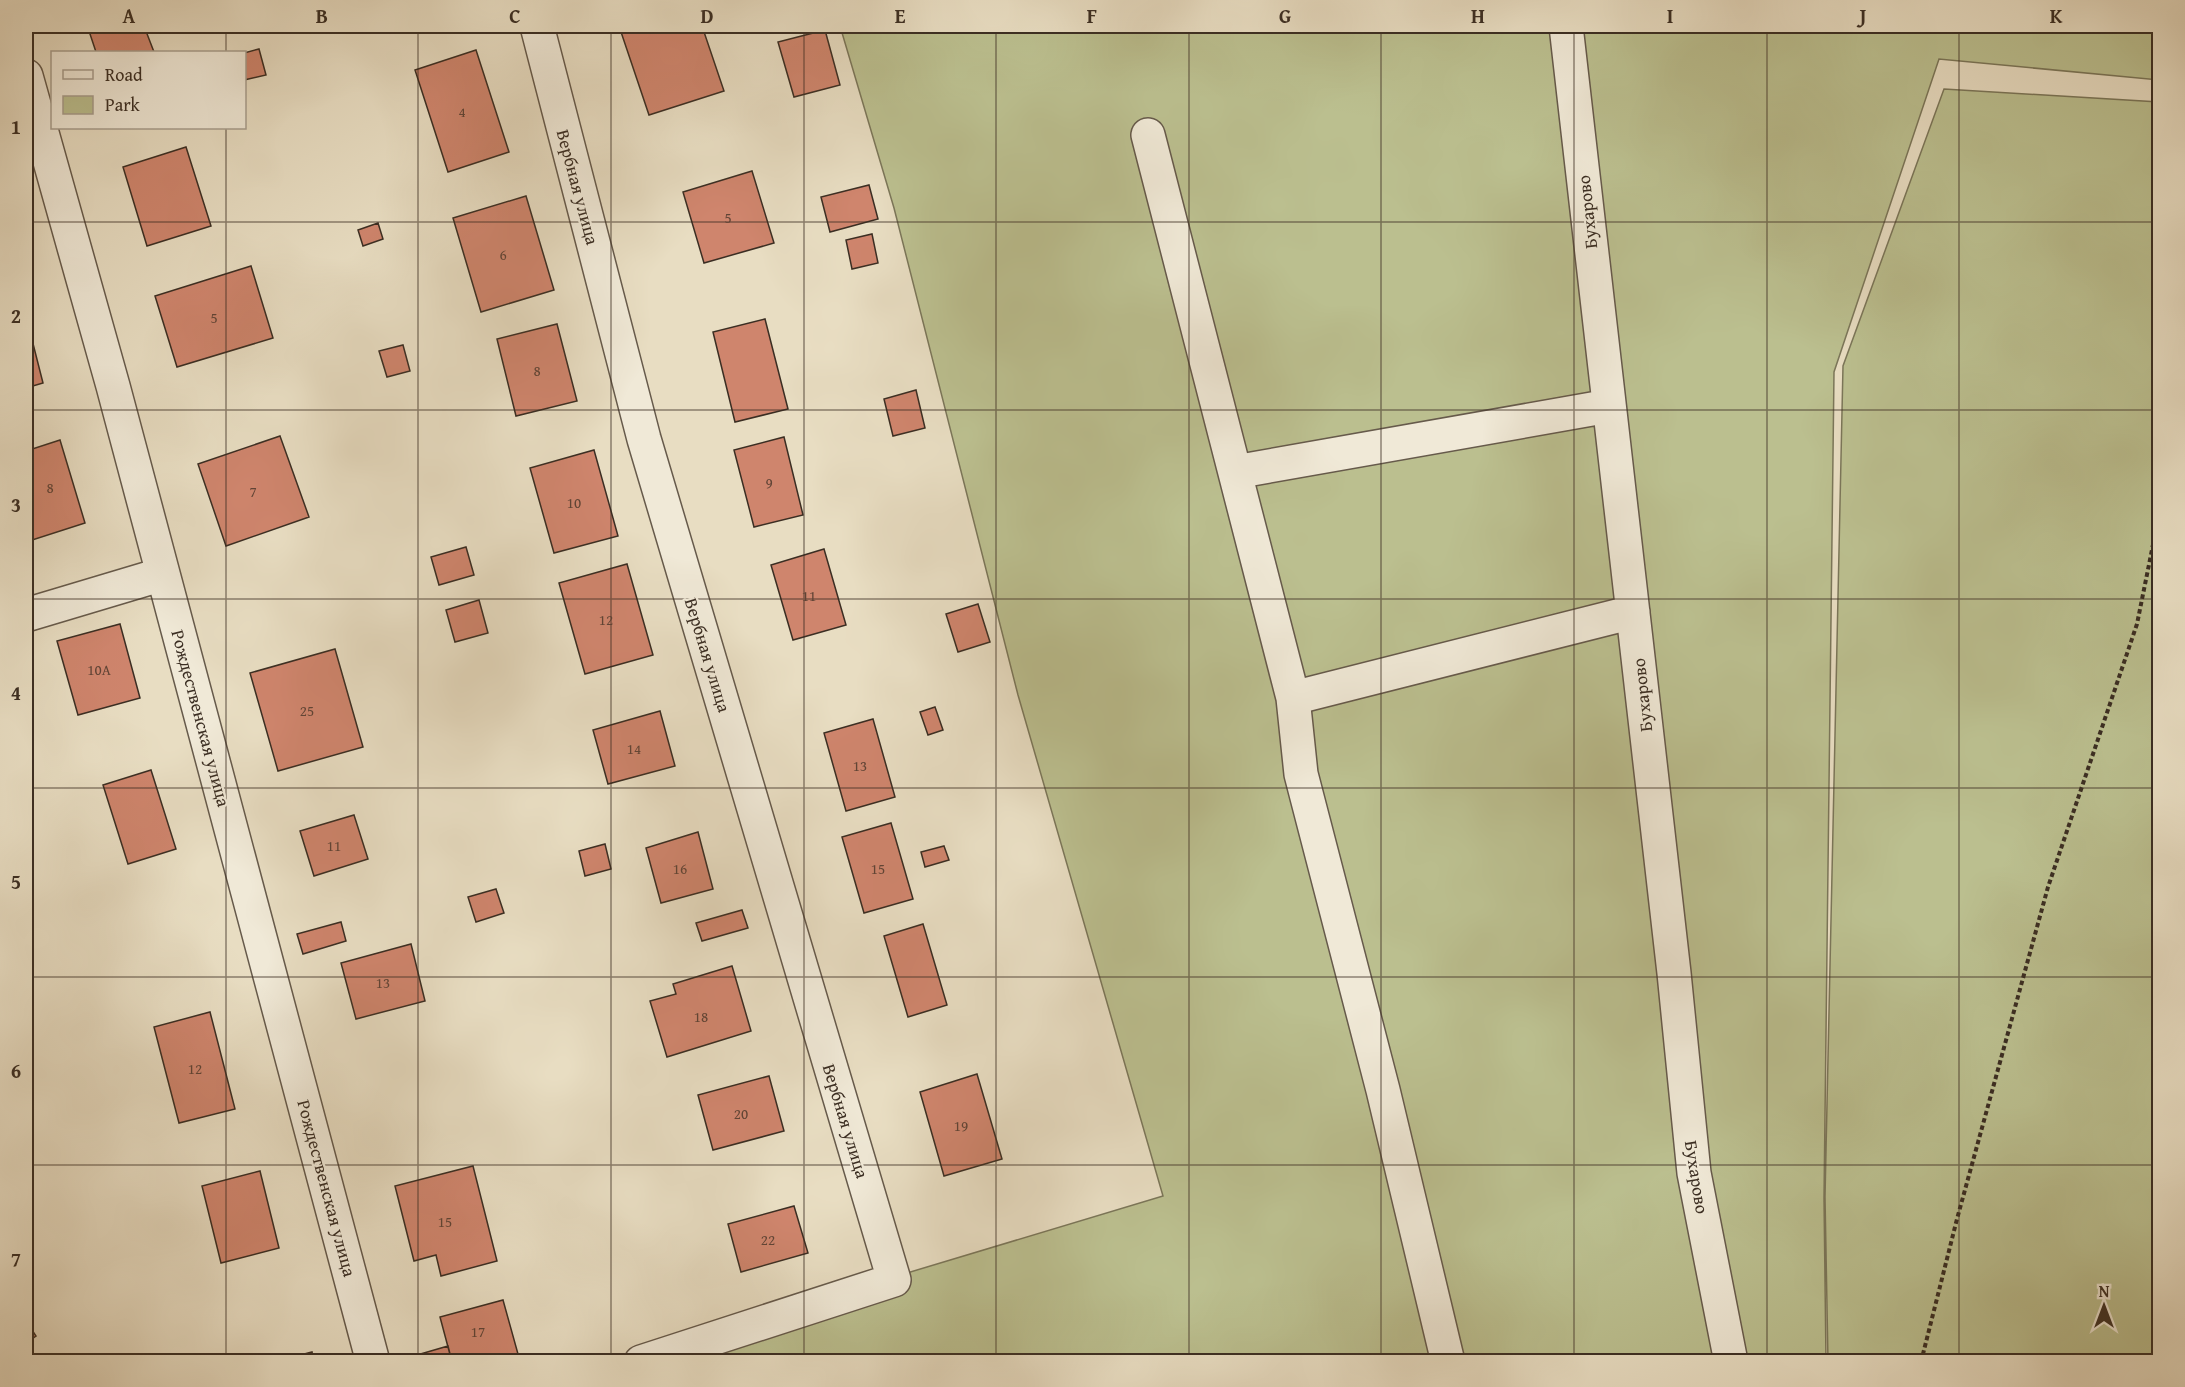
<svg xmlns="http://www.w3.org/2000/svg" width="2185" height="1387" font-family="'Gentium Book Plus',serif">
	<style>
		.green { fill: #bbbf8f; stroke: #7b7659; stroke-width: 1.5 }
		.building { fill: #cf856d; stroke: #3b2e23; stroke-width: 1.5 }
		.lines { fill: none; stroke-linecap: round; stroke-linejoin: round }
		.street-casing { stroke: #665a4b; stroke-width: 36 }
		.path { stroke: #3b2e23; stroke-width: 4; stroke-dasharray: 4.5 3; stroke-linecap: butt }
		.street { stroke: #f0e9d7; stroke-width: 33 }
		.grid { fill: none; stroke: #3b2e23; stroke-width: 1.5; stroke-opacity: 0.55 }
		.labels { text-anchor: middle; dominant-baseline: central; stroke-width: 4.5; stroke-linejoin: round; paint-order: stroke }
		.number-label { font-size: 15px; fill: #604436 }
		.street-label { font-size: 18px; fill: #3b2e23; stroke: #f0e9d7 }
		.neatline { fill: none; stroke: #3b2e23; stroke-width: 2 }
		.grid-label { font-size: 20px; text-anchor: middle; font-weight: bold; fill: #3b2e23 }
	</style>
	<rect width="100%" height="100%" fill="#e8ddc2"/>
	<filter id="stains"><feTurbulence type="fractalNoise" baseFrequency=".00333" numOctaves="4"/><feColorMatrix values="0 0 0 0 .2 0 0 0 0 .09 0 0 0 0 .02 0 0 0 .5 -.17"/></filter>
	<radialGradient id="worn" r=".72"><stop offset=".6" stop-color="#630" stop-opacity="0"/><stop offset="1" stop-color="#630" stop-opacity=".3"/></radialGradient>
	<!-- green -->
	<path class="green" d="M840 26H2159V80L1939 59 1834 372 1824 1198 1826 1361 686 1362 906 1292 907 1273 1163 1196 1018 695 894 208Z
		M1944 89 2159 102V1361H1828L1825 1197 1843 366Z"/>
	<!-- building -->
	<path class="building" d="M103 26H144L154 52H96L89 31Z
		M619 26H702L724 91 649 115Z
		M825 30 840 85 794 97 778 42Z
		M259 49 266 75 244 80V53Z
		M476 50 509 152 448 172 415 70Z
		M186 147 211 226 147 246 123 167Z
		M752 171 774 243 704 263 683 192Z
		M869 185 878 219 830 232 821 197Z
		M526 196 554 290 481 312 453 218Z
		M378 223 383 239 363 246 358 230Z
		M872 234 878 263 852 269 846 240Z
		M251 266 273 338 177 367 155 296Z
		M26 316 43 383 26 388Z
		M765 319 788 409 735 422 713 332Z
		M557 324 577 401 516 416 497 339Z
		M403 345 410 371 387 377 379 351Z
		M916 390 925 428 893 436 884 399Z
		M280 436 309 517 226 546 198 464Z
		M784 437 803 515 754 527 734 450Z
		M60 440 85 523 26 542V451Z
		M594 450 618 536 554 553 530 468Z
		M466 547 474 575 439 585 431 557Z
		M824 549 846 625 793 640 771 565Z
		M627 564 653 655 585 674 559 583Z
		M479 600 488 633 455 642 446 610Z
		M978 604 990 642 958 652 946 614Z
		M120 624 140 698 78 715 57 641Z
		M335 649 363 747 278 771 250 673Z
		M935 707 943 730 928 735 920 712Z
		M660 711 675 766 608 784 593 730Z
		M873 719 895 797 846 811 824 733Z
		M151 770 176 849 128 864 103 785Z
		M354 815 368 859 314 876 300 831Z
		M891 823 913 899 864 913 842 837Z
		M698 832 713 889 661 903 646 848Z
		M605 844 611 869 585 876 579 851Z
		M944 846 949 860 925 867 921 852Z
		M496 889 504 913 476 922 468 897Z
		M742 910 748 928 702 941 696 923Z
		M341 922 346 941 303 954 297 934Z
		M923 924 947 1005 908 1017 884 936Z
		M411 944 425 1001 356 1019 341 963Z
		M732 966 751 1031 667 1057 650 1001 676 994 673 984Z
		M210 1012 235 1109 179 1123 154 1027Z
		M977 1074 1002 1159 944 1176 920 1092Z
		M769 1076 784 1131 713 1150 698 1095Z
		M473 1166 497 1261 441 1276 436 1255 414 1261 395 1186Z
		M260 1171 279 1248 221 1263 202 1186Z
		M794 1206 808 1253 741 1272 728 1224Z
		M503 1300 518 1354 492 1362H452L440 1317Z
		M26 1321 36 1336 26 1343Z
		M448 1346 452 1362H411L410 1357Z
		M312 1352 314 1362H274Z"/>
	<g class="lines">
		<!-- street casing -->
		<g class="street-casing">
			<path id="street" d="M537 26 644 439 894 1280 641 1362
				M1566 26 1674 973 1694 1173 1731 1362
				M26 76 113 386 373 1362
				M1148 135 1293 698 1633 612
				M1235 472 1609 406
				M26 615 163 574
				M1293 698 1301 774 1383 1090 1448 1362"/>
		</g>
		<!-- path -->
		<path class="path" d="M1921 1362 1957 1219 2048 887 2137 624 2160 510"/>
		<!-- street -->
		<use href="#street" class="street"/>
	</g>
	<!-- grid -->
	<path class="grid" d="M226 26V52M418 26V1362M611 26V1362M804 26V1362M996 26V1362M1189 26V1362M1381 26V1362M1574 26V1362M1767 26V1362M1959 26V1362M226 128V1362M26 222H2160M26 410H2160M26 599H2160M26 788H2160M26 977H2160M26 1165H2160"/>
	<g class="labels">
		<!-- number labels -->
		<g class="number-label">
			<text x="462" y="111">4</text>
			<text x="728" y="217">5</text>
			<text x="503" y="254">6</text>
			<text x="214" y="317">5</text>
			<text x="537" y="370">8</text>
			<text x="769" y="482">9</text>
			<text x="50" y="487">8</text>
			<text x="253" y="491">7</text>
			<text x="574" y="502">10</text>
			<text x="809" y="595">11</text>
			<text x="606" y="619">12</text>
			<text x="99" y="669">10А</text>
			<text x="307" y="710">25</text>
			<text x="634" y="748">14</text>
			<text x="860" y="765">13</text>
			<text x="334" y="845">11</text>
			<text x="680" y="868">16</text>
			<text x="878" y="868">15</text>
			<text x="383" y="982">13</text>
			<text x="701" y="1016">18</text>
			<text x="195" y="1068">12</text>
			<text x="741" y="1113">20</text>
			<text x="961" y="1125">19</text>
			<text x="445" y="1221">15</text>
			<text x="768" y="1239">22</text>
			<text x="478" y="1331">17</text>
		</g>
		<!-- street labels -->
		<g class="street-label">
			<text transform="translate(578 187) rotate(75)">Вербная улица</text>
			<text transform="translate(1587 212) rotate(-96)">Бухарово</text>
			<text transform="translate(708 655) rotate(73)">Вербная улица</text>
			<text transform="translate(1642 695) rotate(-96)">Бухарово</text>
			<text transform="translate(201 718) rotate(75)">Рождественская улица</text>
			<text transform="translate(846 1121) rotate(73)">Вербная улица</text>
			<text transform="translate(1697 1177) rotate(81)">Бухарово</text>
			<text transform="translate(327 1188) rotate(75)">Рождественская улица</text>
		</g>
	</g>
	<!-- margin -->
	<rect width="2185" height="1387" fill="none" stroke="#e8ddc2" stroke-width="66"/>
	<!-- legend -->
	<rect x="51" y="51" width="195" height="78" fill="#f0e9d7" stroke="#a89e8f" stroke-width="1.5"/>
	<rect x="63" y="70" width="30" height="9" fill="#f0e9d7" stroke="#a89e8f" stroke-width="1.5"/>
	<text x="105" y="81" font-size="18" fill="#3b2e23">Road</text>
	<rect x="63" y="96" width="30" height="18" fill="#bbbf8f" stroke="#a89e8f" stroke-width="1.5"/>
	<text x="105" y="111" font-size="18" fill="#3b2e23">Park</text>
	<!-- north arrow -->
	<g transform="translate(2104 1306)" stroke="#f0e9d7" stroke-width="4.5" paint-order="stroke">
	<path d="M0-4.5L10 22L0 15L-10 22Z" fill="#3b2e23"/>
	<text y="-9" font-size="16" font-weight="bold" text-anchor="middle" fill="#3b2e23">N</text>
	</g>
	<rect x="33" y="33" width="2119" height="1321" class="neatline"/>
	<g class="grid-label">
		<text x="129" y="23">A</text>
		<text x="322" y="23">B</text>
		<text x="515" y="23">C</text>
		<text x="707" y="23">D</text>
		<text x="900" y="23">E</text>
		<text x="1092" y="23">F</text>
		<text x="1285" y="23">G</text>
		<text x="1478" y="23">H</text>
		<text x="1670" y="23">I</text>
		<text x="1863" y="23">J</text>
		<text x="2056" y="23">K</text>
		<text x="16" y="134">1</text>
		<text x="16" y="323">2</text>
		<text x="16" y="512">3</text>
		<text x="16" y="700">4</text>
		<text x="16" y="889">5</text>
		<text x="16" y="1078">6</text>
		<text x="16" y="1266">7</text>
	</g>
	<rect width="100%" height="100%" filter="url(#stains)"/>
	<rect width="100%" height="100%" fill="url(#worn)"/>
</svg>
